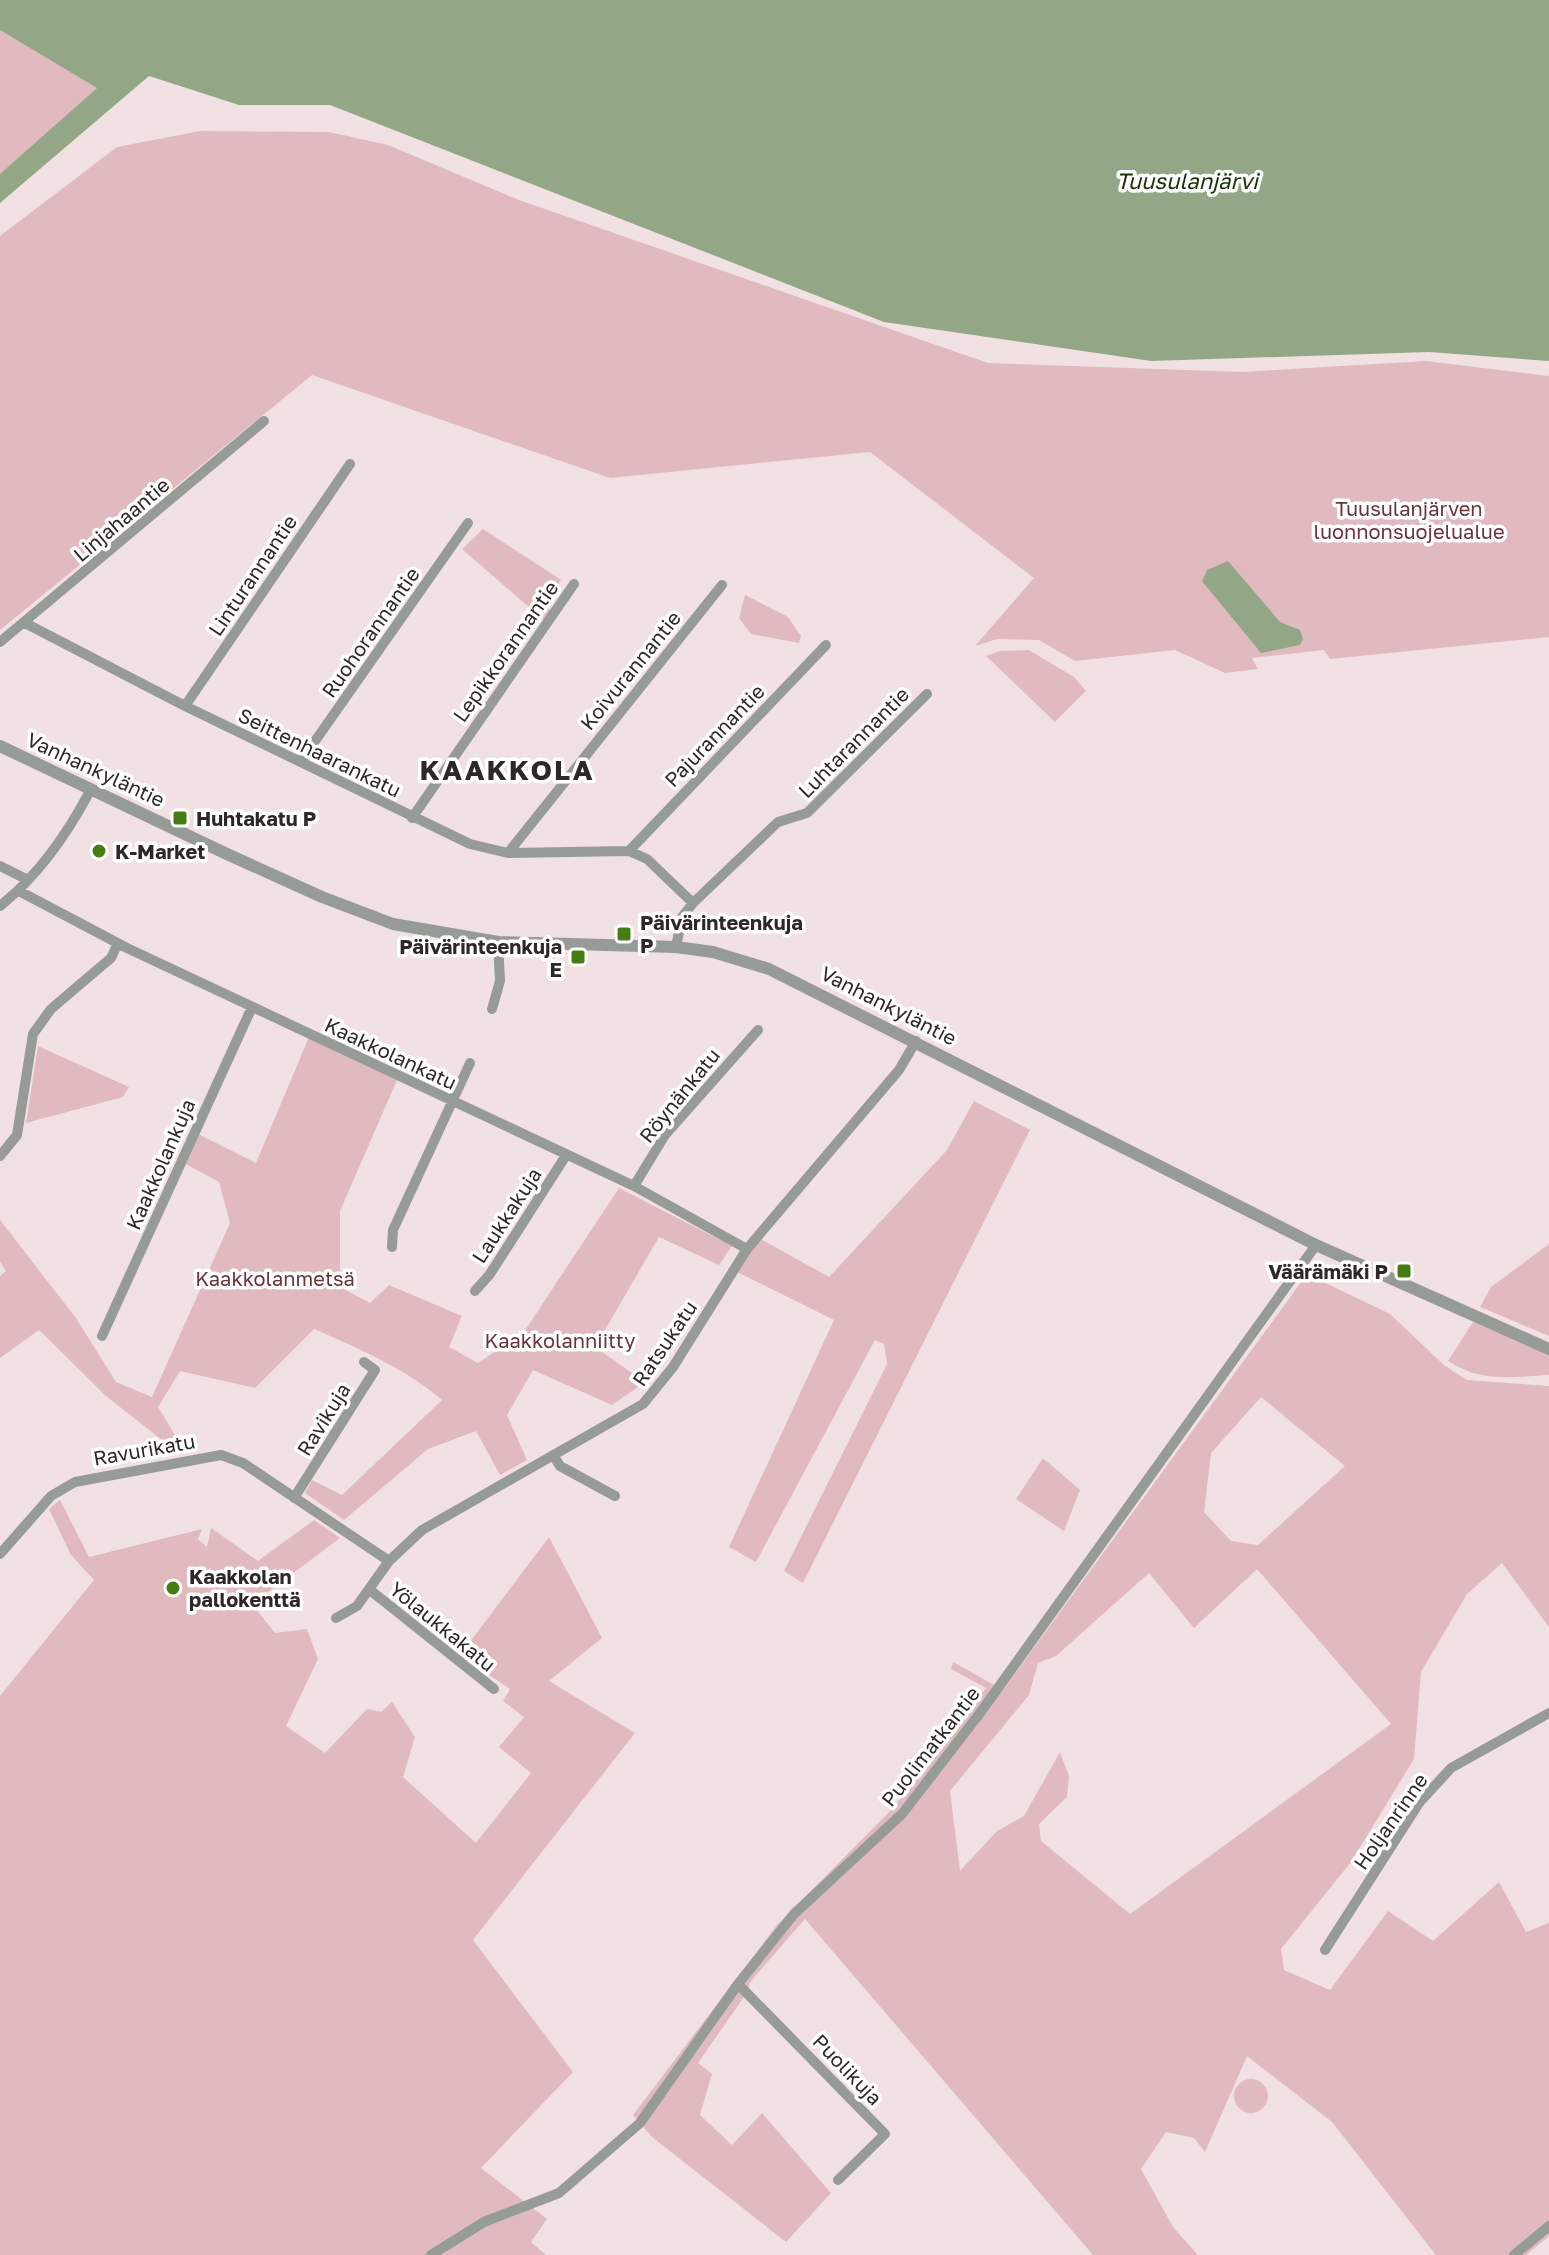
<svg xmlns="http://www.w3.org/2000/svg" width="1549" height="2255" font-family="'Golos Text',sans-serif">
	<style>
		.green { fill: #e0babe; fill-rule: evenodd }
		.water { fill: #93a787 }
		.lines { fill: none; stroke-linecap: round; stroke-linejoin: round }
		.minor { stroke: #979b96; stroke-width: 10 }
		.tertiary { stroke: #979b96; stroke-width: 12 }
		.poi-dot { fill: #457c13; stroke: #fff; stroke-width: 3 }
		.labels { text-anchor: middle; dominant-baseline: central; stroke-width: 7; stroke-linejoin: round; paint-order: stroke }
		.park-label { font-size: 20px; fill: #6a323b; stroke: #fff }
		.street-label { font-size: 20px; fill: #2e2728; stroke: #fff }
		.poi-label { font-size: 20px; font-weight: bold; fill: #2e2728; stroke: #fff; text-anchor: start }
		.water-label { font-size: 22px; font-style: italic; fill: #183302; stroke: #fff }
		.district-label { font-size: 28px; font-weight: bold; letter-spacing: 2px; fill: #2e2728; stroke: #fff }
	</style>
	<rect width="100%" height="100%" fill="#f2e1e3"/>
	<!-- green -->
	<path class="green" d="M0 0 97 88 0 175Z
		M200 131 329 132 388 145 519 200 988 363 1242 372 1426 361 1549 376V637L1330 659 1324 650 1252 658 1258 669 1225 673 1175 650 1075 661 1039 640 997 639 975 646 1034 578 870 452 610 478 312 375 0 630V236L117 147Z
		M483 529 561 580 546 606 551 611 545 621 462 549Z
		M745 595 788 617 801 636 799 643 751 634 739 618Z
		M1029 650 1074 677 1086 691 1055 722 986 656 1000 651Z
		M309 1037 397 1080 340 1211V1287L370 1303 389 1285 462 1316 449 1347 478 1363 524 1332 619 1188 732 1246 719 1265 659 1237 595 1347 645 1382 612 1405 533 1370 507 1415 527 1460 500 1475 476 1431 428 1449 344 1520 305 1493 312 1480 342 1495 442 1400C406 1369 358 1348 314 1329L255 1388 180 1371 158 1407 181 1445 171 1447 106 1396 39 1330 0 1358V1276L6 1271 0 1262V1220L76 1318 116 1382 152 1397 230 1223 219 1182 184 1163 198 1134 256 1163Z
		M38 1046 129 1087 123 1097 26 1123Z
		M974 1101 1030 1130 803 1583 784 1571 887 1364 884 1344 875 1340 756 1562 729 1547 834 1320 735 1271 759 1238 829 1277 947 1150Z
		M1549 1244V1336L1480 1307 1491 1287Z
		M1307 1274 1390 1314 1445 1366 1467 1380 1549 1386V1627L1502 1563 1467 1594 1421 1672 1414 1759 1351 1862 1281 1949 1284 1970 1330 1990 1388 1911 1433 1941 1499 1882 1526 1932 1549 1923V2236L1526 2255H1436L1332 2122 1247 2056 1205 2152 1194 2138 1166 2132 1141 2169 1173 2227 1198 2255H1093L805 1919 751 1981 746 1994 698 2063 712 2074 700 2115 732 2145 762 2113 831 2193 786 2242 652 2137 633 2115 777 1925 891 1810 986 1688 951 1669 953 1662 1003 1690ZM1261 1397 1345 1466 1258 1545 1231 1541 1204 1512 1211 1453ZM1257 1569 1391 1724 1130 1914 1041 1841 1039 1824 1067 1797 1069 1776 1060 1752 1024 1816 997 1831 960 1871 950 1791 1029 1695 1038 1663 1056 1656 1149 1573 1194 1628Z
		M1473 1322 1549 1353V1375C1510 1377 1483 1383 1448 1361Z
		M1043 1458 1080 1490 1064 1531 1016 1499Z
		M60 1500 89 1557 202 1529 198 1539 207 1547 211 1528 258 1561 314 1520 340 1538 252 1604 275 1633 307 1629 318 1659 286 1726 325 1753 367 1709 381 1712 392 1702 415 1737 403 1777 476 1843 531 1773 499 1747 524 1717 503 1701 510 1689 460 1655 549 1537 602 1638 549 1681 635 1733 473 1940 573 2072 481 2168 547 2219 531 2242 546 2255H0V1696L94 1580 71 1555 49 1509Z
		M1234 2096a17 17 0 1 1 34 0a17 17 0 1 1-34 0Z"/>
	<!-- water -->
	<path class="water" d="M0 0H1549V361L1429 352 1151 361 884 322 330 105H239L149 76 0 203V174L97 88 0 30Z
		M1228 561 1280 622 1300 630 1303 639 1300 645 1261 653 1202 581 1207 570Z"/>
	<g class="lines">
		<!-- minor -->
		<path class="minor" d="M25 623 185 706 470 844 508 853 629 851 647 859 693 903
			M0 642 264 421
			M185 706 350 464
			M301 761 468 523
			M412 818 574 584
			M629 851 826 645
			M508 853 722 585
			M0 866 28 880
			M19 891 127 948 634 1186 747 1249
			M0 906C38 876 69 831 91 789
			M676 947 682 917 693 903 778 822 807 813 927 694
			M492 1009 500 981 498 942
			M0 1156 17 1135 33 1034 51 1009 111 958 118 943
			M634 1186 665 1135 758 1030
			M392 1247 393 1230 470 1063
			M475 1291 490 1274 565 1157
			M102 1336 252 1007
			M553 1455 560 1466 615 1496
			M294 1498 375 1370 364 1362
			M0 1554 51 1496 75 1482 221 1455 243 1463 389 1561
			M370 1590 494 1689
			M336 1618 357 1606 389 1561 422 1530 643 1404 673 1367 747 1249 899 1070 916 1041
			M1325 1950 1419 1803 1451 1768 1549 1713
			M738 1984 885 2134 838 2180
			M431 2255 484 2222 559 2193 640 2123 738 1984 794 1914 902 1814 980 1713 1316 1245
			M1514 2255 1549 2226"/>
		<!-- tertiary -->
		<path class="tertiary" d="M0 746 229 855 322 897 393 924 498 942 676 947 713 952 769 969 1316 1245 1549 1349"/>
	</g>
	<!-- markers -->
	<g class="poi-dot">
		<rect x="172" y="810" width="16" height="16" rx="4"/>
		<circle cx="99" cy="851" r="8"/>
		<rect x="616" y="926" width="16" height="16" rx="4"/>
		<rect x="570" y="949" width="16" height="16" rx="4"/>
		<rect x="1396" y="1263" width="16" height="16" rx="4"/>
		<circle cx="173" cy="1588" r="8"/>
	</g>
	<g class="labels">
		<!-- park labels -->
		<g class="park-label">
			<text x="1409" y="508">Tuusulanjärven<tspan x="1409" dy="23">luonnonsuojelualue</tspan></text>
			<text x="275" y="1278">Kaakkolanmetsä</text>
			<text x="560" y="1340">Kaakkolanniitty</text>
		</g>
		<!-- street labels -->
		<g class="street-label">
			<text transform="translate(121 519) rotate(-40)">Linjahaantie</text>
			<text transform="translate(252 575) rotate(-56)">Linturannantie</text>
			<text transform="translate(370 632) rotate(-55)">Ruohorannantie</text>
			<text transform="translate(505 651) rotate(-55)">Lepikkorannantie</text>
			<text transform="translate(630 670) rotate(-51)">Koivurannantie</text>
			<text transform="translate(714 735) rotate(-46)">Pajurannantie</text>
			<text transform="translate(853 742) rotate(-45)">Luhtarannantie</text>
			<text transform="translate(320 752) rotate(26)">Seittenhaarankatu</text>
			<text transform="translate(96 769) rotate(25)">Vanhankyläntie</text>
			<text transform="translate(889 1005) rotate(27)">Vanhankyläntie</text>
			<text transform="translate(391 1053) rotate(25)">Kaakkolankatu</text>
			<text transform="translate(679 1095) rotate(-51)">Röynänkatu</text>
			<text transform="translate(160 1164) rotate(-66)">Kaakkolankuja</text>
			<text transform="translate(506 1215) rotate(-57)">Laukkakuja</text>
			<text transform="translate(664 1343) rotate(-56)">Ratsukatu</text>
			<text transform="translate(323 1419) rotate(-58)">Ravikuja</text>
			<text transform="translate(144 1449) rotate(-10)">Ravurikatu</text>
			<text transform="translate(443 1626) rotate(39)">Yölaukkakatu</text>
			<text transform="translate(930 1746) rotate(-52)">Puolimatkantie</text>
			<text transform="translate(1390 1821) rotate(-55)">Holjanrinne</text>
			<text transform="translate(848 2069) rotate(46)">Puolikuja</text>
		</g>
		<!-- poi labels -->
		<g class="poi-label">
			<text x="196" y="818">Huhtakatu P</text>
			<text x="115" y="851">K-Market</text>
			<text x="640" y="922">Päivärinteenkuja<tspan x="640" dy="23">P</tspan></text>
			<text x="562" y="946" text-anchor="end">Päivärinteenkuja<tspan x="562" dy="23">E</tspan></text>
			<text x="1388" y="1271" text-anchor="end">Väärämäki P</text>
			<text x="189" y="1576">Kaakkolan<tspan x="189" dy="23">pallokenttä</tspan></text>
		</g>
		<!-- water labels -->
		<g class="water-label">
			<text x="1187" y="180">Tuusulanjärvi</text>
		</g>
		<!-- district labels -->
		<g class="district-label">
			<text x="507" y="769">KAAKKOLA</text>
		</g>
	</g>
</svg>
